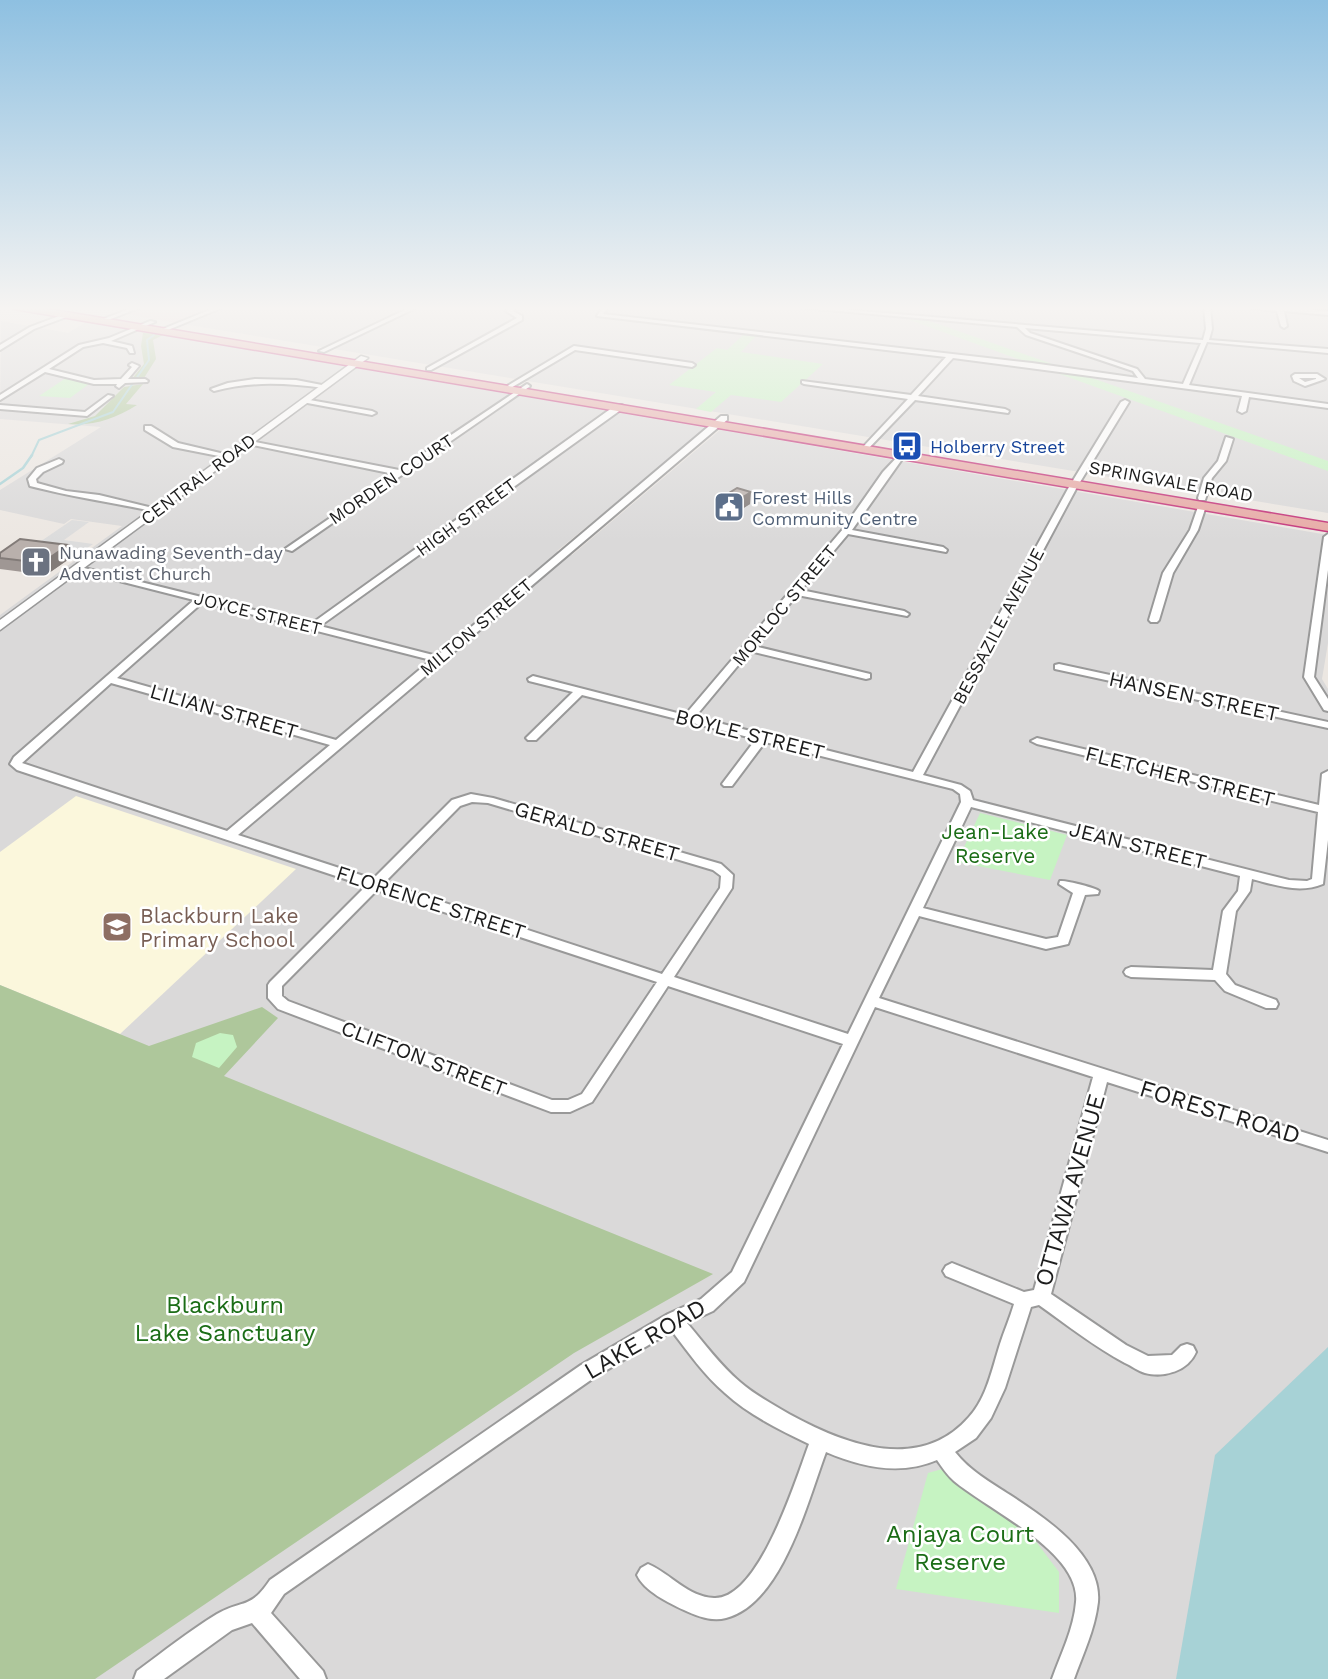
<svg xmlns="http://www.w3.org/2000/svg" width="1328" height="1679" font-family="'Work Sans',sans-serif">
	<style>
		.residential { fill: #dad9d9 }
		.commercial { fill: #ecd3d5 }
		.education { fill: #fbf7dc }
		.forest { fill: #aec79b }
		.park { fill: #c6f3c2 }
		.parking { fill: #dcdcdc }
		.water { fill: #a7d2d6 }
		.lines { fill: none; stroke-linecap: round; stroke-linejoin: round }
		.stream-far1 { stroke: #a7d2d6; stroke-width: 2 }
		.stream { stroke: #a7d2d6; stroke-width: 2.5 }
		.minor-casing { stroke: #999; stroke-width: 4 }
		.tertiary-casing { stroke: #999; stroke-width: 3 }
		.trunk-casing { stroke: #c4357b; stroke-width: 3 }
		.minor { fill: #fff; fill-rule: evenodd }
		.tertiary { fill: #fff; fill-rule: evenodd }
		.trunk { fill: #e7aaa6; fill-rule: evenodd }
		.wall { fill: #9f9794 }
		.shaded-wall { fill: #827b78 }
		.building { fill: #b9b0ac; stroke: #827b78; stroke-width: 2 }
		.labels { text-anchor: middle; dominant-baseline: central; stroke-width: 5; stroke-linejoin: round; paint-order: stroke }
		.far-transit-label { font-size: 18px; fill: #164399; stroke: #fff; text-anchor: start }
		.far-street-label { font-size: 18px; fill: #1c1c1c; stroke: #fff }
		.far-service-label { font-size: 18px; fill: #4e5e75; stroke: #fff; text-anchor: start }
		.far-worship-label { font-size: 18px; fill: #5b616d; stroke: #fff; text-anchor: start }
		.street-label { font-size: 21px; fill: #1c1c1c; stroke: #fff }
		.park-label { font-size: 21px; fill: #1b6d16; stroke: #fff }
		.education-label { font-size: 21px; fill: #785e54; stroke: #fff; text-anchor: start }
		.near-street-label { font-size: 24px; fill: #1c1c1c; stroke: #fff }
		.near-park-label { font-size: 24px; fill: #1b6d16; stroke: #fff }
	</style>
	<rect width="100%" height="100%" fill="#ece7e2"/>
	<!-- residential -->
	<path class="residential" d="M165 306H1328V513L177 323 203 312Z
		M1 321 68 333 86 322 707 428 557 551 572 555 720 430 1328 535V643L1322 679 1328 689V1679H0V615L122 526 71 519 64 524 0 510V490L101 427 0 419Z"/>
	<!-- commercial -->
	<path class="commercial" d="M133 306H165L205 312 177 323 115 312Z"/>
	<!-- education -->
	<path class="education" d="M76 796 296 869 120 1034 0 985V852Z"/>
	<!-- forest -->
	<path class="forest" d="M139 332 163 335 153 340 156 359 144 378 131 380 144 364 141 346 143 333Z
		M143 384 126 404 137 405C114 419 95 426 68 424L95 416 124 387Z
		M0 985 149 1046 262 1007 278 1018 224 1076 713 1274 574 1353 95 1679H0Z"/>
	<!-- park -->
	<path class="park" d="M871 306H887L1328 461V471Z
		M743 335 756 336 741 352 823 364 781 402 731 395 711 412 696 409 716 392 669 385 717 348 727 350Z
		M66 378 89 384 70 398 39 396Z
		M980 813 1067 835 1050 880 957 862Z
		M220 1033 233 1035 237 1047 219 1068 192 1057 196 1043Z
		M949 1467 966 1488 1031 1535 1059 1572V1613L896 1589 928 1473Z"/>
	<!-- parking -->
	<path class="parking" d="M72 520 89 522 64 540 93 544 80 553 28 550Z"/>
	<!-- water -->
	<path class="water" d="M1328 1347V1679H1176L1215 1455Z"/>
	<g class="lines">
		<!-- stream-far1 -->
		<path class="stream-far1" d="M31 457 39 440 113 412 149 360 147 340 154 335"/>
		<!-- stream -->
		<path class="stream" d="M0 484 23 468 32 455"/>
		<!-- minor casing -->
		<g class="minor-casing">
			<path id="minor" d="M137 306H144L103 322 98 321Z
				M219 306H226L163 332 158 331Z
				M413 306H420L324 352 319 351Z
				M513 306H519L513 311 522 316V320L431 370H427V368L517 318 506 311Z
				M603 306H609L603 314 1032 363 1138 378 1133 371 1026 335 1017 327 783 306H802L1203 340 1206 329 1204 306H1210L1212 329 1209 340 1328 349V353L1207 342 1189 385 1328 404V408L1249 397 1246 411 1242 413 1238 411 1242 396 953 358 918 396 1005 409 1009 411 1008 413 915 400 866 451 862 449 863 447 908 399 804 384 802 383V381L911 395 946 357 597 316ZM1025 328 1200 343H1201L1183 384 1145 379 1137 369 1030 333Z
				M1235 306H1255L1328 311V315L1284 311 1287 326 1284 328 1281 326 1277 311Z
				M67 313 69 316 34 329 0 350V345L30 327Z
				M150 321 155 322 111 341 132 346 134 353H130L127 348 103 343 83 347 49 369 94 380 121 379 132 367 129 365 132 363 139 366 128 379H145L148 381 147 382 125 383 119 388 116 386 117 384H94L45 372 0 400V395L79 345 109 338Z
				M574 346 692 363 695 365 692 367 575 350 509 389 504 388Z
				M1295 374H1317L1325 379 1305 386 1294 381 1292 376ZM1299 378H1316V379L1305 382Z
				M255 379 296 380 327 386 324 388C286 383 251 381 214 391L211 389 228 383Z
				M527 384 530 386 529 387 292 551 285 549 394 474 248 444 244 442 245 440 399 470Z
				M108 395 113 396 87 416 0 409V405L85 412Z
				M304 399 372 411 376 413 372 415 302 402V400Z
				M1125 400 1129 402 1077 487 923 775 961 785 970 791 973 800 1289 880 1307 881 1312 879 1318 812 1037 744 1031 741 1037 738 1319 805 1322 774 1328 771V840L1323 884C1299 894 1276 885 1252 879L1250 891 1236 911 1226 974 1235 985 1276 1000 1278 1004 1276 1008H1266L1225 991 1215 980 1131 977 1126 975 1124 972 1126 969 1131 967 1213 970 1223 911 1238 891 1240 876 971 807 923 908 1046 939 1058 937 1073 893 1059 884 1060 881C1066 880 1096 888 1099 891L1098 894 1085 895 1068 944 1046 949 919 916 879 998 1328 1140V1152L1107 1082 1051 1294 1126 1345 1148 1356 1172 1355 1181 1346 1187 1344 1193 1346 1196 1352C1188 1371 1164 1378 1145 1373 1138 1371 1132 1366 1125 1363 1095 1347 1067 1325 1039 1305L1031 1307 1005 1388 991 1418 976 1438 955 1452C970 1471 990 1482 1010 1495 1044 1517 1102 1555 1098 1602 1095 1629 1083 1654 1074 1679H1052C1061 1654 1074 1628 1076 1602 1081 1552 987 1509 954 1481 947 1475 942 1467 937 1460 900 1476 861 1467 826 1452 808 1500 782 1604 726 1618 712 1622 697 1616 684 1610 669 1603 644 1591 637 1575L641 1568 648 1564C671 1574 688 1597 714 1598 759 1600 796 1479 809 1444 780 1430 749 1415 725 1393 704 1375 688 1352 672 1331L595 1377 284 1594 271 1613 323 1671 326 1679H300L252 1623 232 1630 164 1679H134L137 1671C163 1652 189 1631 217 1614 243 1599 250 1610 270 1580L581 1365 668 1314 701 1299 732 1272 843 1044 668 986 592 1102 570 1112H551L278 1009 268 998V985L270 982 366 886 17 770 10 764 14 757 194 600 76 570V566L311 624 616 405H622V409L320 626 437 656 721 416H727V420L238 835 373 879 452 800 471 794 493 798 721 864 733 875 732 888 674 977 848 1034 961 802 960 794 953 789 765 742 732 786H724L722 784 756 739 582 695 536 740H528L526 738 528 736 573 692 529 681 528 679 533 676 685 715 843 529 883 472 901 453 905 455 852 530 943 547 947 550 946 552 848 534 801 590 904 611 909 614 907 616 797 595 754 646 870 674V678L866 679 750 651 695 717 913 772 1069 487 1121 402ZM203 602 431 660 336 740 117 678ZM111 683 330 745 227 831 22 763ZM472 802 488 803 713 870 721 876 720 888 662 974 384 883 460 806ZM377 890 657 982 582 1094 568 1100H552L288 1001 282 996V986ZM875 1007 1093 1077 1034 1290 1024 1292 952 1263 946 1266 943 1271 946 1276 1014 1304C1010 1318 1004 1331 1000 1344 992 1369 987 1397 969 1417 919 1474 844 1444 789 1414 772 1404 755 1395 740 1382 720 1365 704 1343 687 1323L713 1311 744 1282Z
				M145 426H151L178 443 233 456 229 458 173 447 145 430Z
				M1226 437 1233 439 1226 461 1212 478 1205 500H1199L1198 498 1204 478 1218 461Z
				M59 459 63 461 62 463 43 472 36 479 37 483 66 491 99 495 161 510 157 512C115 503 72 497 30 486L28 479 37 468Z
				M1199 504 1206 506 1198 530 1173 573 1159 620 1157 622H1151L1149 620 1163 573 1190 530Z
				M1328 534V570L1314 677 1328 699V711L1324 710 1304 677 1324 537Z
				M1059 664 1328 722V728L1055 669V665Z"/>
		</g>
		<!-- tertiary casing -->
		<g class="tertiary-casing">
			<path id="tertiary" d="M361 356 368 358 0 630V620Z"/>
		</g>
		<!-- trunk casing -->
		<g class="trunk-casing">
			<path id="trunk" d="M9 306H30L1328 523V531L14 309Z"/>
		</g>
		<!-- minor -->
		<use href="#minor" class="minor"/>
		<!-- tertiary -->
		<use href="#tertiary" class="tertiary"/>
		<!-- trunk -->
		<use href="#trunk" class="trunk"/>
	</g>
	<!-- wall -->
	<path class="wall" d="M721 498 750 504 734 514 720 510Z
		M0 553 72 557 46 575 0 569Z"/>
	<!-- shaded-wall -->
	<path class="shaded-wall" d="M751 492 750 504 734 514 735 502Z
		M68 545 72 557 46 575 42 563Z"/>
	<!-- building -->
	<path class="building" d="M737 488 751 492 735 502 721 498Z
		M20 539 68 545 42 563 0 558V553Z"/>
	<!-- sky -->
	<linearGradient id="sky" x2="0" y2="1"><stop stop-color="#8ec0e1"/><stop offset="0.57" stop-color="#f6f4f2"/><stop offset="1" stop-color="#f6f4f2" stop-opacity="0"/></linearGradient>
	<rect width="1328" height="541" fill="url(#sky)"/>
	<!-- icons -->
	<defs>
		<g id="bus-square" transform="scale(1.575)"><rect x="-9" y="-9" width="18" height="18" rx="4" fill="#1a4fb4" stroke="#fff"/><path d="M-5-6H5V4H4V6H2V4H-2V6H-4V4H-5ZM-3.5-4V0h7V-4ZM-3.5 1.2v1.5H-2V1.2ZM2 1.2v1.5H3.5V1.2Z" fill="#fff"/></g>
		<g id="civic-square" transform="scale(1.575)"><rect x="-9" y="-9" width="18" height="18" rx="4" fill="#5c6f8a" stroke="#fff"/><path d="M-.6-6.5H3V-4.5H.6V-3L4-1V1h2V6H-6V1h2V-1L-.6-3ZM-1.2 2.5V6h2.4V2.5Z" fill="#fff"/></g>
		<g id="church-square" transform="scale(1.575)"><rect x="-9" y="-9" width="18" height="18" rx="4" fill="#6b7280" stroke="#fff"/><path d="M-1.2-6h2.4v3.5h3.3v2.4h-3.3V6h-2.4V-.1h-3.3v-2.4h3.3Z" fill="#fff"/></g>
		<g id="school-square" transform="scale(1.575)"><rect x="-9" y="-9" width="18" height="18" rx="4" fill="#8d6e63" stroke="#fff"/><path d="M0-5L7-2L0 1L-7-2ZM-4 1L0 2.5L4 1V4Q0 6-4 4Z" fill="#fff"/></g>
	</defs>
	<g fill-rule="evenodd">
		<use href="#bus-square" x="907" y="446"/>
		<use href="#civic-square" x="729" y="507"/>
		<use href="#church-square" x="36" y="562"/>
		<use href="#school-square" x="117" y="927"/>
	</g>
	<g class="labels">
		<!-- far-transit labels -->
		<g class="far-transit-label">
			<text x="930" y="446">Holberry Street</text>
		</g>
		<!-- far-street labels -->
		<g class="far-street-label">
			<text transform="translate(198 479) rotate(-37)">CENTRAL ROAD</text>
			<text transform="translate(391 479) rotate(-34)">MORDEN COURT</text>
			<text transform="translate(1171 481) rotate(10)">SPRINGVALE ROAD</text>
			<text transform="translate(466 517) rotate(-36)">HIGH STREET</text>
			<text transform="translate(784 605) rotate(-50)">MORLOC STREET</text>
			<text transform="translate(258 613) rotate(14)">JOYCE STREET</text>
			<text transform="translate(998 626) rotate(-62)">BESSAZILE AVENUE</text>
			<text transform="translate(476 627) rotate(-40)">MILTON STREET</text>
		</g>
		<!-- far-service labels -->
		<g class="far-service-label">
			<text x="752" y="497">Forest Hills<tspan x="752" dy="21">Community Centre</tspan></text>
		</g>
		<!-- far-worship labels -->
		<g class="far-worship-label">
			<text x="59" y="552">Nunawading Seventh-day<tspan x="59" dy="21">Adventist Church</tspan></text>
		</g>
		<!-- street labels -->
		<g class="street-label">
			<text transform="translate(1194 696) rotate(12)">HANSEN STREET</text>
			<text transform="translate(224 711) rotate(16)">LILIAN STREET</text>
			<text transform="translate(750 734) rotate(14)">BOYLE STREET</text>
			<text transform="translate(1180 776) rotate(14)">FLETCHER STREET</text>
			<text transform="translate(597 831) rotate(16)">GERALD STREET</text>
			<text transform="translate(1138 845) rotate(14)">JEAN STREET</text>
			<text transform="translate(431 902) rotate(18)">FLORENCE STREET</text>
			<text transform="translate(424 1058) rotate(21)">CLIFTON STREET</text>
		</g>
		<!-- park labels -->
		<g class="park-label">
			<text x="995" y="831">Jean-Lake<tspan x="995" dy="24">Reserve</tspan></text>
		</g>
		<!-- education labels -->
		<g class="education-label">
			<text x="140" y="915">Blackburn Lake<tspan x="140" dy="24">Primary School</tspan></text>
		</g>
		<!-- near-street labels -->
		<g class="near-street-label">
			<text transform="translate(1220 1112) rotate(17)">FOREST ROAD</text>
			<text transform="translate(1070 1190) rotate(-74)">OTTAWA AVENUE</text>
			<text transform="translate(645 1339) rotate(-30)">LAKE ROAD</text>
		</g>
		<!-- near-park labels -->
		<g class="near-park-label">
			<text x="225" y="1305">Blackburn<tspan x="225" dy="28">Lake Sanctuary</tspan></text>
			<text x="960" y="1534">Anjaya Court<tspan x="960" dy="28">Reserve</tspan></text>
		</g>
	</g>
</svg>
